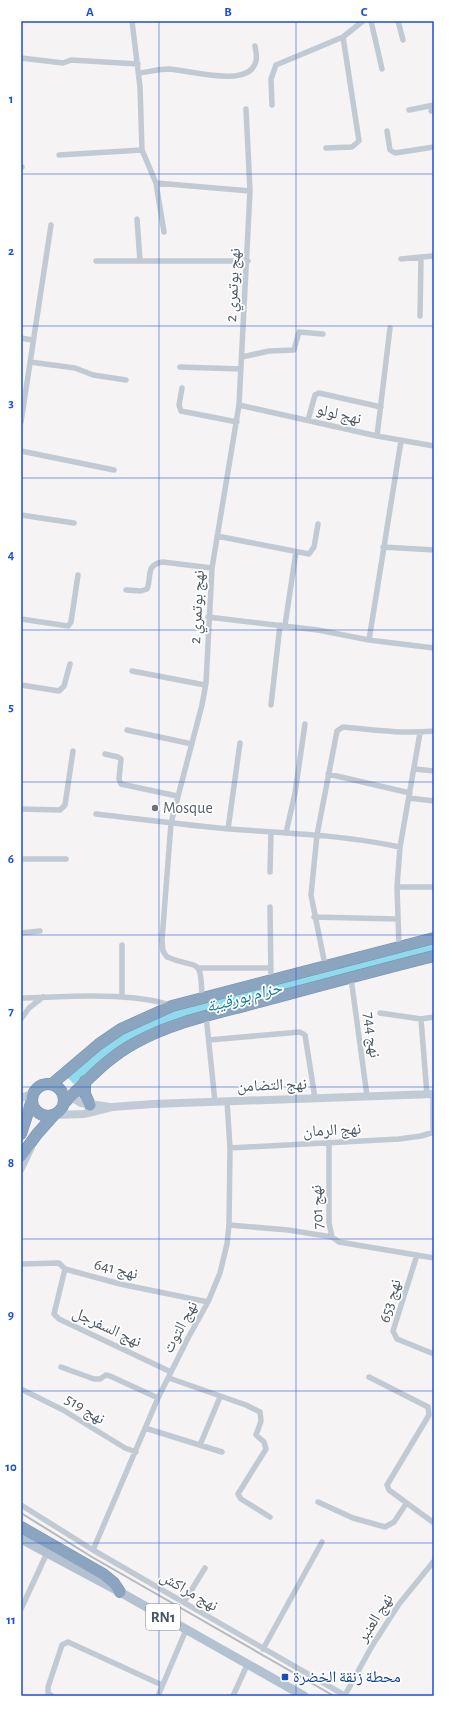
<svg xmlns="http://www.w3.org/2000/svg" width="455" height="1717" font-family="'Alegreya Sans','Noto Naskh Arabic',sans-serif">
	<style>
		.water { fill: #90daee }
		.lines { fill: none; stroke-linecap: round; stroke-linejoin: round }
		.highway-casing { stroke: #7690ad; stroke-width: 12 }
		.street { stroke: #c1cad2; stroke-width: 5.5 }
		.secondary { stroke: #c1cbd6; stroke-width: 8 }
		.primary { stroke: #b3c2d1; stroke-width: 9 }
		.highway { stroke: #8ba5c1; stroke-width: 11 }
		.rail { stroke: #b5b8bd; stroke-width: 2 }
		.grid { fill: none; stroke: #1d4ed8; stroke-width: 1; stroke-opacity: 0.55 }
		.worship-dot { fill: #6b7280; stroke: #fff; stroke-width: 1.5 }
		.transit-dot { fill: #1a4fb4; stroke: #fff; stroke-width: 1.5 }
		.labels { text-anchor: middle; dominant-baseline: central; stroke-width: 3.5; stroke-linejoin: round; paint-order: stroke }
		.shield { fill: #fff; stroke: #808990; stroke-width: 1 }
		.shield-label { font-size: 15px; font-weight: bold; fill: #4a5661 }
		.street-label { font-size: 16px; fill: #4a5661; stroke: #fff }
		.worship-label { font-size: 16px; fill: #5b616d; stroke: #fff; text-anchor: start }
		.transit-label { font-size: 16px; fill: #164399; stroke: #fff; text-anchor: start }
		.water-label { font-size: 17px; font-style: italic; fill: #0c7c9b; stroke: #fff }
		.neatline { fill: none; stroke: #1d4ed8; stroke-width: 1.5 }
		.grid-label { font-size: 13px; text-anchor: middle; font-weight: bold; fill: #1d4ed8 }
	</style>
	<rect width="100%" height="100%" fill="#f5f3f3"/>
	<!-- water -->
	<path class="water" d="M434 942V953L235 1005 109 1055 74 1084 67 1077 117 1036 163 1013Z"/>
	<g class="lines">
		<!-- highway casing -->
		<g class="highway-casing">
			<path id="highway" d="M85 1081V1094L90 1105
				M32 1100a16 16 0 1 1 32 0a16 16 0 1 1-32 0Z
				M52 1084 99 1044 121 1029 172 1006 434 938
				M64 1103C87 1081 107 1058 135 1043 173 1022 214 1014 255 1003 315 987 374 971 434 956
				M21 1134 32 1100
				M21 1156 37 1134 54 1115
				M21 1527 103 1574 114 1583 120 1592"/>
		</g>
		<!-- street -->
		<path class="street" d="M132 21 140 87 142 150 156 183 250 191
			M371 21 382 69
			M398 21 403 40
			M21 58 63 63 71 60 138 64
			M139 73C148 72 159 69 169 69 188 70 250 89 256 61 257 57 256 51 255 46
			M272 105 271 79 276 65 343 37
			M409 110 434 105
			M431 111 434 110
			M387 131 390 150 395 153 434 147
			M326 148 352 147 359 141 343 37 363 21
			M59 155 142 150
			M21 167H22
			M156 183 164 232
			M137 219 140 261
			M401 259 421 257
			M96 261H248
			M420 316 421 257 434 256
			M21 338 32 340
			M242 357 269 351 294 350 299 332 323 334
			M30 362 75 368 93 375 126 380
			M180 367 241 369
			M182 388 179 405 181 411 237 422
			M239 405 377 436 434 446
			M308 420 315 395 319 393 381 407
			M21 422 51 225
			M377 436 390 328
			M21 451 114 470
			M21 515 74 523
			M217 536 309 554 314 547 318 524
			M383 547 434 550
			M126 590 141 591 147 589C152 577 145 564 163 562L212 568
			M208 617 318 630 369 640 434 648
			M21 619 68 626 71 622 78 575
			M285 625 296 552
			M369 640 401 441
			M132 671 205 685
			M21 685 59 691 64 686 70 664
			M271 705 280 625
			M127 730 192 744
			M105 754 118 757 121 759 119 779 121 784 177 796
			M415 769 434 771
			M328 774 410 793
			M409 798 434 801
			M21 809 60 810 65 805 73 751
			M96 814C140 819 184 825 229 829 286 833 344 835 400 847
			M228 829 240 743
			M286 833 295 793 305 724
			M21 859H66
			M270 872 271 832
			M397 887H434
			M270 907 271 979
			M314 917 397 919
			M21 933 40 931
			M122 945V997
			M399 946 397 887 400 847 420 733
			M325 965 311 895 317 835 337 731 343 727C374 730 403 734 434 731
			M198 968H271
			M351 978 367 1096
			M202 997C201 955 198 970 167 957L163 951 162 940 171 823 202 705 206 683 212 568 239 405 250 191 246 109
			M21 998C59 997 97 994 135 998 148 1000 159 1000 171 1006
			M380 1013 421 1019 434 1017
			M206 1015 215 1102
			M21 1019 29 1008 43 997
			M421 1019 427 1095
			M209 1040 300 1032 305 1035 315 1098
			M433 1095V1132
			M329 1143V1223L332 1237 339 1242 434 1258
			M230 1148 399 1139 421 1136 434 1132
			M21 1171 32 1148
			M229 1225 288 1230 332 1237
			M417 1255 393 1331 397 1339 434 1354
			M21 1264 59 1263 65 1269 120 1284 208 1302
			M65 1269 54 1314 59 1319 171 1372
			M61 1367 94 1379H100L106 1375 110 1376 158 1398
			M369 1377 428 1407 429 1415 387 1485 389 1490 434 1523
			M169 1378 246 1405 260 1412 261 1421 256 1435 264 1442 266 1449 238 1494 241 1499 270 1517
			M21 1389 63 1410 125 1448 136 1452
			M145 1428 222 1452
			M200 1445 220 1397
			M318 1502 353 1518 385 1527 394 1522 406 1504
			M21 1505 93 1550 346 1696
			M93 1550 158 1398 188 1338 208 1302 220 1273 227 1244 229 1225 230 1148 227 1101
			M184 1602 205 1568
			M21 1609 47 1553
			M263 1649 322 1542
			M345 1695 372 1646 399 1604 434 1561
			M52 1696 48 1693V1687L62 1645 68 1642 162 1685
			M158 1696 186 1630
			M233 1696 248 1663"/>
		<!-- secondary -->
		<path class="secondary" d="M63 1092 81 1103 111 1107
			M21 1098 34 1093
			M21 1111 38 1112
			M54 1115 84 1114 112 1107 153 1104 434 1094"/>
		<!-- primary -->
		<path class="primary" d="M21 1539 120 1592 304 1696"/>
		<!-- highway -->
		<use href="#highway" class="highway"/>
		<!-- rail -->
		<path class="rail" d="M21 1513 92 1557 334 1696"/>
	</g>
	<!-- grid -->
	<path class="grid" d="M159 21V1696M296 21V1696M21 174H434M21 326H434M21 478H434M21 630H434M21 782H434M21 935H434M21 1087H434M21 1239H434M21 1391H434M21 1543H434"/>
	<!-- markers -->
	<circle class="worship-dot" cx="155" cy="808" r="4"/>
	<rect class="transit-dot" x="281" y="1673" width="8" height="8" rx="2"/>
	<g class="labels">
		<!-- shield labels -->
		<rect class="shield" x="146" y="1604" width="34" height="26" rx="3"/>
		<g class="shield-label">
			<text x="163" y="1617">RN1</text>
		</g>
		<!-- street labels -->
		<g class="street-label">
			<text transform="translate(233 285) rotate(-87)">نهج بوتمري 2</text>
			<text transform="translate(339 414) rotate(13)">نهج لولو</text>
			<text transform="translate(197 607) rotate(-87)">نهج بوتمري 2</text>
			<text transform="translate(372 1035) rotate(82)">نهج 744</text>
			<text transform="translate(272 1085) rotate(-2)">نهج التضامن</text>
			<text transform="translate(332 1130) rotate(-3)">نهج الرمان</text>
			<text transform="translate(317 1207) rotate(-93)">نهج 701</text>
			<text transform="translate(116 1269) rotate(13)">نهج 641</text>
			<text transform="translate(390 1301) rotate(-74)">نهج 653</text>
			<text transform="translate(107 1327) rotate(25)">نهج السفرجل</text>
			<text transform="translate(180 1327) rotate(-62)">نهج التوت</text>
			<text transform="translate(85 1409) rotate(31)">نهج 519</text>
			<text transform="translate(189 1591) rotate(30)">نهج مراكش</text>
			<text transform="translate(375 1618) rotate(-58)">نهج العنبر</text>
		</g>
		<!-- worship labels -->
		<g class="worship-label">
			<text x="163" y="808">Mosque</text>
		</g>
		<!-- transit labels -->
		<g class="transit-label">
			<text x="293" y="1677">محطة زنقة الخضرة</text>
		</g>
		<!-- water labels -->
		<g class="water-label">
			<text transform="translate(244 997) rotate(-15)">حزام بورقيبة</text>
		</g>
	</g>
	<!-- border -->
	<rect width="455" height="1717" fill="none" stroke="#ffffff" stroke-width="44"/>
	<rect x="22" y="22" width="411" height="1673" class="neatline"/>
	<g class="grid-label">
		<text x="90" y="16">A</text>
		<text x="228" y="16">B</text>
		<text x="364" y="16">C</text>
		<text x="11" y="103">1</text>
		<text x="11" y="255">2</text>
		<text x="11" y="407">3</text>
		<text x="11" y="559">4</text>
		<text x="11" y="711">5</text>
		<text x="11" y="863">6</text>
		<text x="11" y="1015">7</text>
		<text x="11" y="1167">8</text>
		<text x="11" y="1319">9</text>
		<text x="11" y="1471">10</text>
		<text x="11" y="1624">11</text>
	</g>
</svg>
